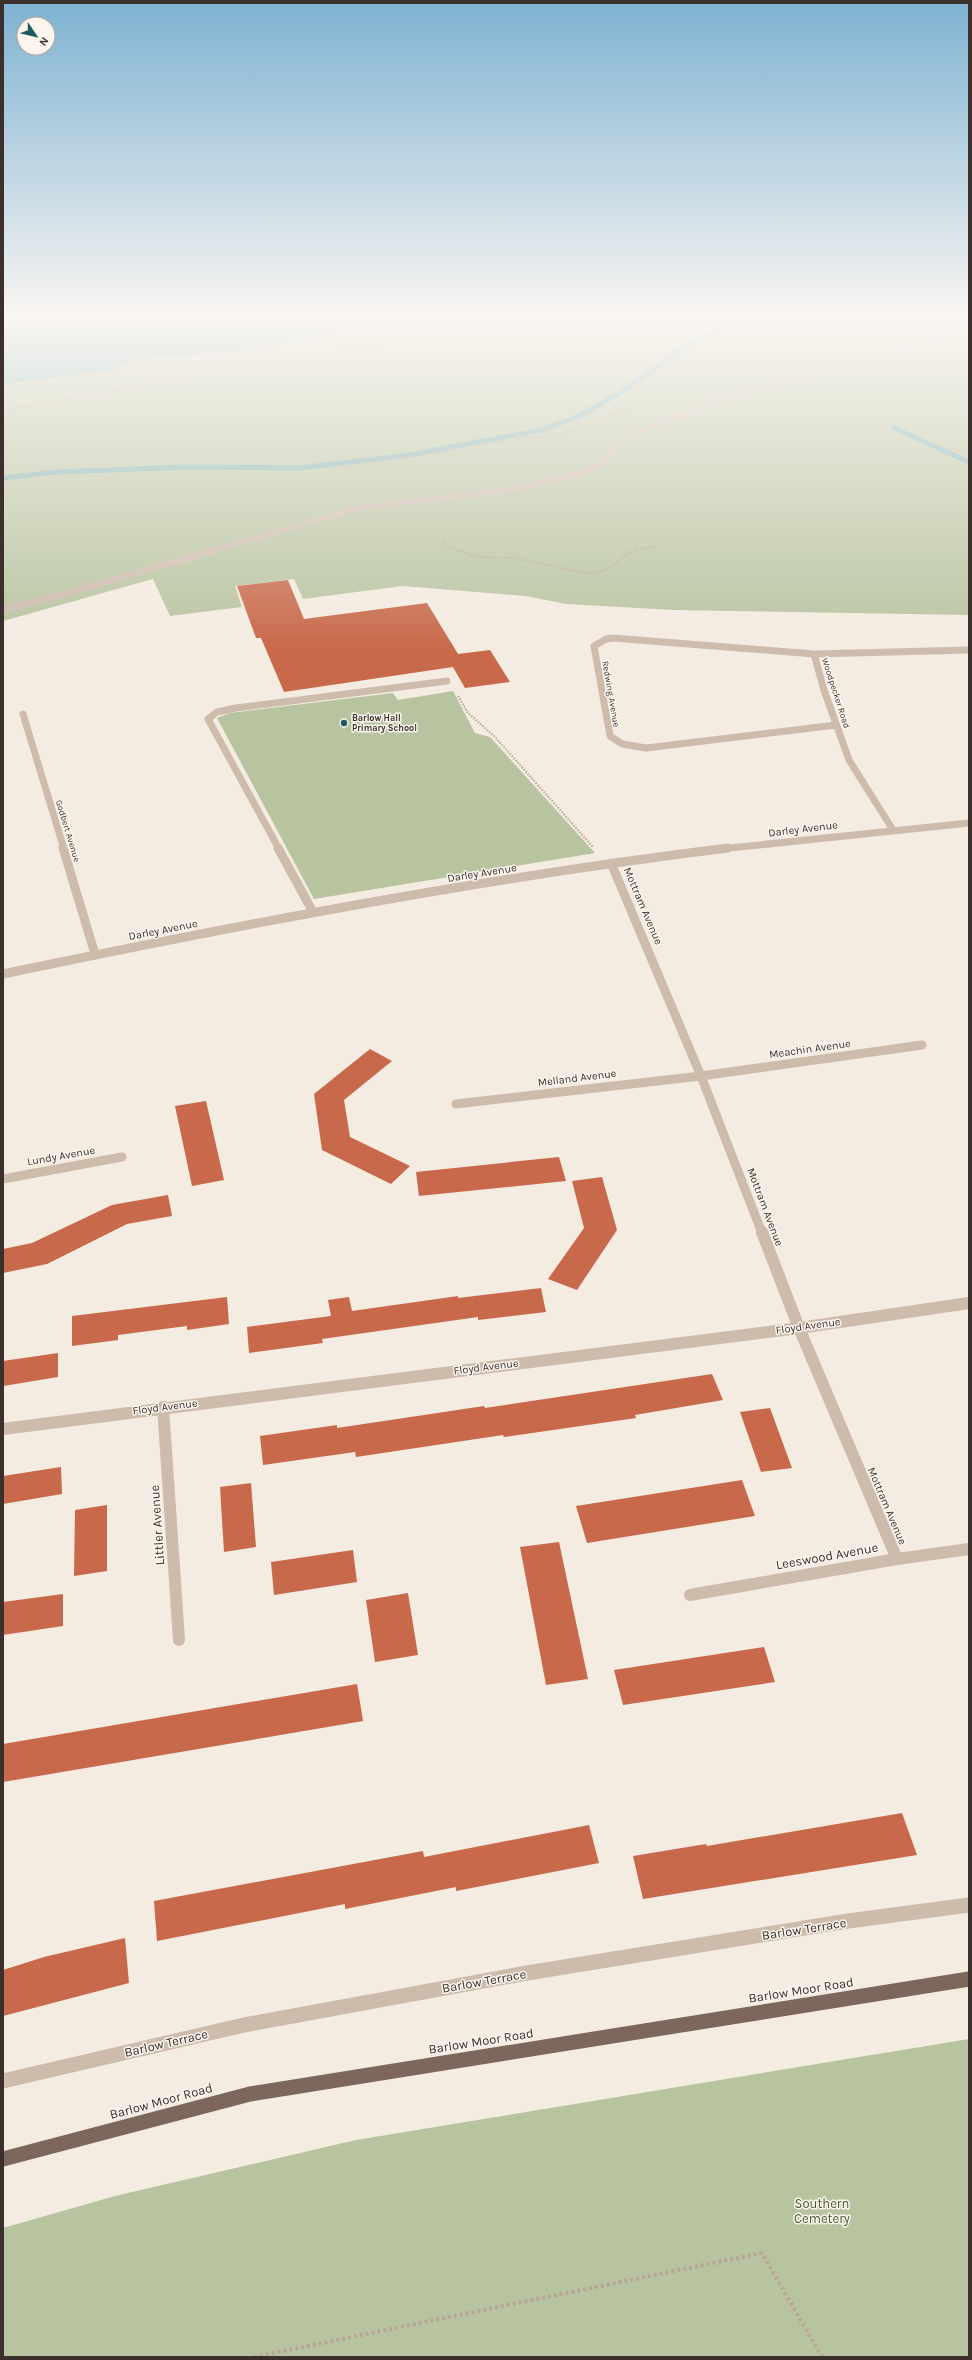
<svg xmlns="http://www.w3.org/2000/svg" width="972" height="2360" font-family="Karla,sans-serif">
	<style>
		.green { fill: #b8c4a0 }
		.water { fill: #7fb0b2 }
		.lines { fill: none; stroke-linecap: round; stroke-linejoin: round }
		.stream { stroke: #7fb0b2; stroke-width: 5 }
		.building { fill: #c8694b }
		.path-far2 { stroke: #b9a596; stroke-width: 1.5; stroke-dasharray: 1 1; stroke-linecap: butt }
		.path-far1 { stroke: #b9a596; stroke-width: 2; stroke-dasharray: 1.5 1.5; stroke-linecap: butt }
		.path { stroke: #b9a596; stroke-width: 4; stroke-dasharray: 3 3; stroke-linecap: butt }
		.minor-far4 { stroke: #cdbbac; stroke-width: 5.5 }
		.minor-far3 { stroke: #cdbbac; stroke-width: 7 }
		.minor-far2 { stroke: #cdbbac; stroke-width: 9 }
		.minor-far1 { stroke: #cdbbac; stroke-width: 12 }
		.minor { stroke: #cdbbac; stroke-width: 15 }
		.major { stroke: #7d675c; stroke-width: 15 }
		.poi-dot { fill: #1f5a5e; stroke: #fbf5ee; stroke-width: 1.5 }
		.labels { text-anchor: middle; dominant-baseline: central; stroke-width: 3; stroke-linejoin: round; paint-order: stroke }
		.far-street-label { font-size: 9px; fill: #3b302b; stroke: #fbf5ee }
		.far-poi-label { font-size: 9px; font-weight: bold; fill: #3b302b; stroke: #fbf5ee; text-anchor: start }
		.street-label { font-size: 11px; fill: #3b302b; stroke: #fbf5ee }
		.near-street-label { font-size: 13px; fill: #3b302b; stroke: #fbf5ee }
		.near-park-label { font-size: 13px; fill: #4a5a2e; stroke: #fbf5ee }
	</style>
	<rect width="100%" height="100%" fill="#f4ebe1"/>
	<!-- green -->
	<path class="green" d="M3 319H969V615L673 610 566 604 526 596 402 586 303 599 294 579 235 586 242 607 170 616 153 579 3 621Z
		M453 691 475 733 490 737 595 853 314 899 217 718 230 713 393 693 398 700Z
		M969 2039V2357H3V2228L115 2196 356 2140Z"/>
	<!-- water -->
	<path class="water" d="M3 319H392L303 341 228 353 137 358 113 370 3 384Z"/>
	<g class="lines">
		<!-- stream -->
		<path class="stream" d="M894 428 969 462
			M3 478 57 472 187 467 299 468 409 455 541 430 580 416 621 392 681 350 727 326 752 319"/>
	</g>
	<!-- building -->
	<path class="building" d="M288 580 304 619 427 603 458 654 490 650 510 682 465 688 453 667 284 692 261 638H256L237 586Z
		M370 1049 392 1061 344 1100 350 1137 410 1166 391 1184 322 1150 314 1094Z
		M206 1101 224 1180 192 1186 175 1106Z
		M559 1157 566 1181 419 1196 416 1172Z
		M602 1177 617 1230 577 1290 548 1279 584 1228 572 1181Z
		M168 1195 172 1216 127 1224 47 1264 3 1273V1249L32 1243 112 1205Z
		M541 1288 546 1312 478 1320V1317L322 1339 323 1343 249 1353 247 1327 331 1316 328 1300 349 1297 352 1311 458 1296V1298Z
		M227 1297 229 1324 187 1330V1326L118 1335V1340L72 1346V1316Z
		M58 1353V1377L3 1386V1361Z
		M712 1374 723 1400 635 1415 636 1418 504 1437 503 1435 356 1457 355 1452 263 1465 260 1436 337 1425V1428L484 1406 485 1408Z
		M770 1408 792 1468 761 1472 740 1412Z
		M61 1467 62 1494 3 1504V1476Z
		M742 1480 755 1516 587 1543 576 1506Z
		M251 1483 256 1547 224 1552 220 1487Z
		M107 1505V1571L74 1576 75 1510Z
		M559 1542 588 1679 546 1685 520 1547Z
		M353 1550 357 1582 274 1595 271 1562Z
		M408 1593 418 1655 375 1662 366 1600Z
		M63 1594V1626L3 1635V1602Z
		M764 1647 775 1682 623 1705 614 1670Z
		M357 1684 363 1721 3 1782V1744Z
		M902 1813 917 1855 643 1899 633 1856 706 1844 707 1846Z
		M589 1825 599 1863 456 1891V1887L345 1909V1904L157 1941 154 1901 423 1851 424 1857Z
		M125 1938 129 1983 3 2016V1970L44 1957Z"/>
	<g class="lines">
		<!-- path-far2 -->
		<path class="path-far2" d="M631 343 679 326
			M3 410 529 319
			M506 431C543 451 599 420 635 405
			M940 456 969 447
			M342 468 526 438
			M444 539V546L460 551
			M634 551 660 545"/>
		<!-- path-far1 -->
		<path class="path-far1" d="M457 550 478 557 514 558 591 574 608 569 630 552 638 550
			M458 696 468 713 495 737 593 847"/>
		<!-- path -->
		<path class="path" d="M254 2357 762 2253 822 2357"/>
		<!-- minor-far4 -->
		<path class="minor-far4" d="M211 551 359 508 509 490 577 474 599 464 623 438 742 392 812 376 892 353 969 327"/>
		<!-- minor-far3 -->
		<path class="minor-far3" d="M3 609 61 595 215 550
			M814 654 613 638 606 639 594 646 610 736 622 744 646 748 836 725
			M23 714 64 849
			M893 830 849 760 824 690 814 654 969 650
			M279 849 208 719 217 712 236 708 447 681
			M720 849 969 823"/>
		<!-- minor-far2 -->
		<path class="minor-far2" d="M63 848 95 954
			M278 848 313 912
			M611 863 701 1076 762 1233
			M3 974C243 924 484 878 728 848
			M456 1104 701 1076 922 1045
			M3 1179 122 1157"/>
		<!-- minor-far1 -->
		<path class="minor-far1" d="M762 1232 799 1328 897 1559
			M163 1407 179 1640
			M3 1429 799 1328 969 1303
			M690 1595 897 1559 969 1549"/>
		<!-- minor -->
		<path class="minor" d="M3 2081 244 2025 527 1973 848 1921 969 1905"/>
		<!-- major -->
		<path class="major" d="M3 2159 250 2094 969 1979"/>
	</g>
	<!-- sky -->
	<linearGradient id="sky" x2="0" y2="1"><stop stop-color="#7eb2d2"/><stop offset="0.49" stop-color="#faf6f2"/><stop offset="1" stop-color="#faf6f2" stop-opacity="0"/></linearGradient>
	<rect width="972" height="649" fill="url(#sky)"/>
	<!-- markers -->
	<circle class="poi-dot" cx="344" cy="723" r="4"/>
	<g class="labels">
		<!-- far-street labels -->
		<g class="far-street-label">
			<text transform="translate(836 693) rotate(72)">Woodpecker Road</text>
			<text transform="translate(611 694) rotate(80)">Redwing Avenue</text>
			<text transform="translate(68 831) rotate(73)">Godbert Avenue</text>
		</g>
		<!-- far-poi labels -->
		<g class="far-poi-label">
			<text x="352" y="718">Barlow Hall<tspan x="352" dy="10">Primary School</tspan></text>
		</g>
		<!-- street labels -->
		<g class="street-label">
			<text transform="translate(803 829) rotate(-7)">Darley Avenue</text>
			<text transform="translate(482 873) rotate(-9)">Darley Avenue</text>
			<text transform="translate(643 906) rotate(67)">Mottram Avenue</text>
			<text transform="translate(163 930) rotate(-11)">Darley Avenue</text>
			<text transform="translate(810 1049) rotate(-8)">Meachin Avenue</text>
			<text transform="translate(577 1078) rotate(-7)">Melland Avenue</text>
			<text transform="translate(61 1156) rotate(-10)">Lundy Avenue</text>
			<text transform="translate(765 1207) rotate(69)">Mottram Avenue</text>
			<text transform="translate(808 1326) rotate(-8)">Floyd Avenue</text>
			<text transform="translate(486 1367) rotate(-7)">Floyd Avenue</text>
			<text transform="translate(165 1407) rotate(-7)">Floyd Avenue</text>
			<text transform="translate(887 1506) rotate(67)">Mottram Avenue</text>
		</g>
		<!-- near-street labels -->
		<g class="near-street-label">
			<text transform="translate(157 1525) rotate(-94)">Littler Avenue</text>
			<text transform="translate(827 1556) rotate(-10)">Leeswood Avenue</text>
			<text transform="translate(804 1929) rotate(-9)">Barlow Terrace</text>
			<text transform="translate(484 1981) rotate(-10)">Barlow Terrace</text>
			<text transform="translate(801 1990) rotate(-9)">Barlow Moor Road</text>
			<text transform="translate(481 2041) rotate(-9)">Barlow Moor Road</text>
			<text transform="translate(166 2043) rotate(-13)">Barlow Terrace</text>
			<text transform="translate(161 2101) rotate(-15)">Barlow Moor Road</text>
		</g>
		<!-- near-park labels -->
		<g class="near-park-label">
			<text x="822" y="2203">Southern<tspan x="822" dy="15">Cemetery</tspan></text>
		</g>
	</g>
	<!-- border -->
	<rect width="972" height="2360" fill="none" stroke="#3b302b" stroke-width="8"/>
	<!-- north arrow -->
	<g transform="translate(36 36) rotate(125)"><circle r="19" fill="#fbf5ee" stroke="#aea6a0"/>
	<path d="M0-3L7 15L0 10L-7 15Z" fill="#1f5a5e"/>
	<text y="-6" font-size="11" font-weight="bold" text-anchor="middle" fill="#3b302b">N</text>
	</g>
</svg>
